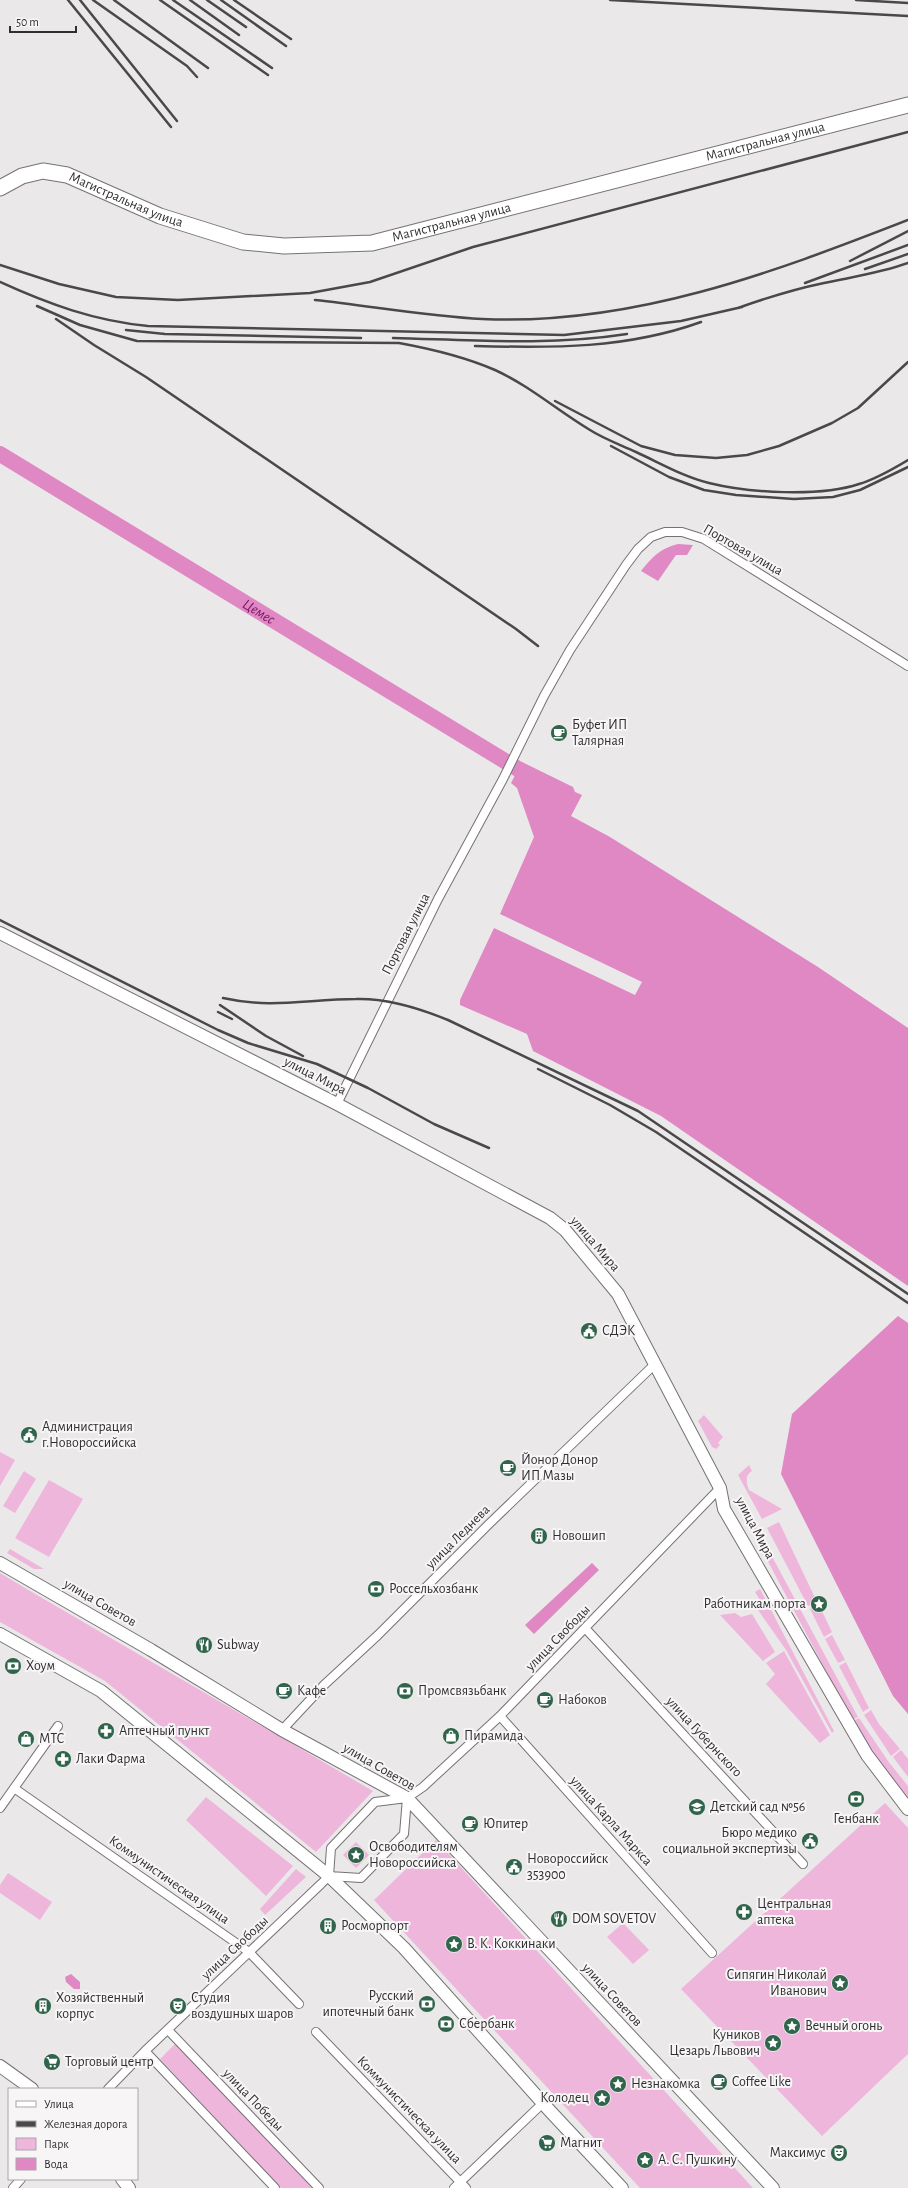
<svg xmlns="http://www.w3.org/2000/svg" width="908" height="2188" font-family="'Alegreya Sans',sans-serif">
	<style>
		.green { fill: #eeb6db }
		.forest { fill: #e089c4 }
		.water { fill: #df88c3 }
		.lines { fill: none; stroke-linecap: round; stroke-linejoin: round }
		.river { stroke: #df88c3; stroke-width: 16 }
		.street-casing { stroke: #757274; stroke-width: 10 }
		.secondary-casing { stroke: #757274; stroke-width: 14 }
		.highway-casing { stroke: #757274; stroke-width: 17 }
		.street { stroke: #fff; stroke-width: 8 }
		.secondary { stroke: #fff; stroke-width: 12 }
		.highway { stroke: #fff; stroke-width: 15 }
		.rail { stroke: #4a494a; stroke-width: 2.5 }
		.labels { text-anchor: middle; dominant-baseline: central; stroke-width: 4; stroke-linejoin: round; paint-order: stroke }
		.street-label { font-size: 14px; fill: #302f30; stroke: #f8f5f7 }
		.poi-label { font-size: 14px; fill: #302f30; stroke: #f8f5f7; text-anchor: start }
		.water-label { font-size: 15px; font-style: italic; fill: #791161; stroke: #f8f5f7 }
	</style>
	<rect width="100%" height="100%" fill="#ebe8ea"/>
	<!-- green -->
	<path class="green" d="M704 1415 723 1437 718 1443 720 1445 716 1449 712 1447 698 1421Z
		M0 1452 15 1460 0 1486Z
		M749 1465 752 1471C745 1475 746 1483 749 1490L782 1509 762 1519 738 1475Z
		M24 1471 36 1479 15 1513 3 1506Z
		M49 1480 83 1499 49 1557 15 1538Z
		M744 1504 858 1717 852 1720 739 1507Z
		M779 1522 817 1602 808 1606 767 1528Z
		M10 1549 44 1569H34L7 1553Z
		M0 1573 25 1588 373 1791 316 1852 105 1681 0 1622Z
		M760 1589 834 1731 832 1733 786 1650 758 1610 763 1605 755 1592Z
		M819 1605 832 1632 824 1637 810 1609Z
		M735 1613 741 1617 752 1614 775 1652 763 1661 720 1615Z
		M832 1635 845 1660 838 1663 825 1639Z
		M784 1651 830 1735 820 1743 766 1684 775 1674 766 1663Z
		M846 1662 869 1708 863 1712 839 1666Z
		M871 1710 879 1724 900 1749 891 1756 864 1715Z
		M859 1718 888 1761 908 1786V1801L880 1767 853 1721Z
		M901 1750 908 1759V1777L893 1757Z
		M206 1797 293 1866 266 1896 186 1820Z
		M885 1803 908 1828V2054L822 2136 681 1989Z
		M436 1840 753 2188H640L374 1900Z
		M356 1842 369 1855 356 1868 343 1855Z
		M296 1869 306 1877 265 1915 260 1909Z
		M8 1873 52 1902 40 1920 0 1893V1885Z
		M623 1923 649 1950 633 1964 607 1937Z
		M176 2043 314 2188H281L160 2059Z"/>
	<!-- forest -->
	<path class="forest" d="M678 544 693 545 687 555H676L658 581 641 571C652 557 661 548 678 544Z"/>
	<!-- water -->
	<path class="water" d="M522 762 573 787 575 792 582 795 571 816 610 837 818 967 908 1028V1286L661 1116 533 1051 527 1034 460 1005V1000L494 928 635 995 642 982 500 914 534 837 517 788 511 783Z
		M898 1316 908 1323V1714L893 1696 781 1474 792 1414Z
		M592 1563 599 1570 534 1634 525 1625Z
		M71 1974 80 1982V1989H74L66 1982 65 1977Z"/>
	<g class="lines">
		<!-- river -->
		<path class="river" id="s1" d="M0 454 518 769"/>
		<!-- street casing -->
		<g class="street-casing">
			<path id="street" d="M337 1104 438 899 503 779 544 696 570 650 626 565 638 549 651 537 665 532H682L704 539 908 666
				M585 1628 803 1864
				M500 1716 712 1953
				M282 1730 324 1685 378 1635 490 1523 655 1364
				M14 1788 249 1952 299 2004
				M0 1808 58 1726
				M329 1876 361 1878 404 1834 407 1798
				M168 2030 319 2188
				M316 2032 466 2188
				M145 2051 275 2188
				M108 2089 145 2051 321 1884 329 1876 331 1848 375 1802 407 1798 423 1787 500 1716 720 1488
				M13 2188 21 2179
				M454 2188 543 2103"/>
		</g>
		<!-- secondary casing -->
		<g class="secondary-casing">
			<path id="secondary" d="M0 933 337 1104 550 1218 565 1230 618 1294 720 1488 724 1509 867 1755 908 1809
				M0 1563 151 1650 282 1730 407 1798 773 2188
				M0 1634 101 1691 329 1876 404 1948 550 2111 622 2188
				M0 2066 32 2089
				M122 2179 129 2188"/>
		</g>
		<!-- highway casing -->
		<g class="highway-casing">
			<g id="highway">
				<path id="s2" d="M0 188 22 176 43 171 67 175 160 216 243 242 284 246 372 243 908 105"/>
			</g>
		</g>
		<!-- street -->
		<use href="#street" class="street"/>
		<!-- secondary -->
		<use href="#secondary" class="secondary"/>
		<!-- highway -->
		<use href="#highway" class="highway"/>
		<!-- rail -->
		<path class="rail" d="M68 0 171 127
			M80 0 177 121
			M93 0 187 66 197 77
			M114 0 208 68
			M160 0 268 75
			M173 0 272 68
			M190 0 239 35
			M207 0 246 27
			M221 0 286 46
			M234 0 291 39
			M610 0 908 16
			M856 0 908 3
			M850 261 908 231
			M0 265 59 284 116 297 178 300 310 293 370 282 473 247 908 132
			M865 269 908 254
			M0 282C48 304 95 321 148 326L564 335 681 321 742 307
			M805 283 908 245
			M315 300C371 306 427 316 482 319 631 326 772 273 908 220
			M37 306 80 325 137 341 399 343C432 349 465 357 495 370 530 386 558 411 590 430 604 439 621 445 636 452 660 463 684 477 709 483 749 493 820 497 859 484 876 479 893 469 908 460
			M738 308C766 298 795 289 824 283 852 277 881 273 908 263
			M56 319 94 345 146 377 516 629 538 646
			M126 330 165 334 361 338
			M393 338C471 340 550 346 627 334
			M475 346C553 348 626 349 701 322
			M555 401 641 446 675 455 716 458 747 455 779 446 832 423 858 408 908 362
			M611 446 669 477 704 490 736 495 794 499 833 497 860 490 908 467
			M0 920 218 1030 248 1043 317 1064 368 1088 434 1124 489 1148
			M223 998C272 1009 308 999 356 999 388 998 419 1008 448 1020L638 1111 908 1294
			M220 1005 266 1036 303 1056
			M218 1012 232 1019
			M538 1069 610 1105 656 1132 908 1303"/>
	</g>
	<!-- icons -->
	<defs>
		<g id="cafe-disc" transform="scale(0.9)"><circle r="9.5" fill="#31654b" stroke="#f8f5f7"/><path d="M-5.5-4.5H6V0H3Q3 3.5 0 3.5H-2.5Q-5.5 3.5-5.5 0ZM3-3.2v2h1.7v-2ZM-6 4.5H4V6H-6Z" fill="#fff"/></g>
		<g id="civic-disc" transform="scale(0.9)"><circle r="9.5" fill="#31654b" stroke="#f8f5f7"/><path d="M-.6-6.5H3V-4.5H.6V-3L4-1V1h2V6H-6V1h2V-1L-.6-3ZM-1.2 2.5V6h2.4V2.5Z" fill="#fff"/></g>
		<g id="building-disc" transform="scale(0.9)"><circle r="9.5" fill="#31654b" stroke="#f8f5f7"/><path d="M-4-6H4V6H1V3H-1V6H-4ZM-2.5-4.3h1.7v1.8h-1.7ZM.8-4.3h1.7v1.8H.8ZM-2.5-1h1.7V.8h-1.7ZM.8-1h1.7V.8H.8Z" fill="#fff"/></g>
		<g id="bank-disc" transform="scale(0.9)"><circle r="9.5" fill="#31654b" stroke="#f8f5f7"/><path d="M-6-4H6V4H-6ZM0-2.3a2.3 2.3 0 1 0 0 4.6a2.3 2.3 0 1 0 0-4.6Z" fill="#fff"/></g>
		<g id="sight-disc" transform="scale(0.9)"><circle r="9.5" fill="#31654b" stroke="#f8f5f7"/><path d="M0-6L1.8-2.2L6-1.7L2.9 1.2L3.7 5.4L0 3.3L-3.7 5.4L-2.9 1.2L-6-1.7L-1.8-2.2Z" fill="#fff"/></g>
		<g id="restaurant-disc" transform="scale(0.9)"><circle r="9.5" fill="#31654b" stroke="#f8f5f7"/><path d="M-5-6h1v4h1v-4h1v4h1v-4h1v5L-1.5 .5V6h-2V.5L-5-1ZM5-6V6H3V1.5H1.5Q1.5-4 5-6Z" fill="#fff"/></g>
		<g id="pharmacy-disc" transform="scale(0.9)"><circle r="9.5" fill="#31654b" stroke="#f8f5f7"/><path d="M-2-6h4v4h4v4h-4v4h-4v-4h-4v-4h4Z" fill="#fff"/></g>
		<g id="shop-disc" transform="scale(0.9)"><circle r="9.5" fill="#31654b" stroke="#f8f5f7"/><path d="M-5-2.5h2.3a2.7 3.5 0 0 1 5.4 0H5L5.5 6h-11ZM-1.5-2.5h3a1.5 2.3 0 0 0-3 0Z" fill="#fff"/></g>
		<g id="school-disc" transform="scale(0.9)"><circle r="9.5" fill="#31654b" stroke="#f8f5f7"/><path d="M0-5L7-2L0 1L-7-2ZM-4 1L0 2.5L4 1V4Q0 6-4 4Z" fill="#fff"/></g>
		<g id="theatre-disc" transform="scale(0.9)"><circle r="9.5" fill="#31654b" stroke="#f8f5f7"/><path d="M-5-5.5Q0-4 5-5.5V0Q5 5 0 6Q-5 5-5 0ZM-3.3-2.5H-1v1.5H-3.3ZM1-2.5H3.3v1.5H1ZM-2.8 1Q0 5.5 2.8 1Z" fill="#fff"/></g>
		<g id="supermarket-disc" transform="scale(0.9)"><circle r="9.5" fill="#31654b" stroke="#f8f5f7"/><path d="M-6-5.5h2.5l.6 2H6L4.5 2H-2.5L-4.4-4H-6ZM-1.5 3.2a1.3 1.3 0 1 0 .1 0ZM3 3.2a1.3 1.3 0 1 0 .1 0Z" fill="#fff"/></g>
	</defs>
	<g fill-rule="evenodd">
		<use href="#cafe-disc" x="559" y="733"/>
		<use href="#civic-disc" x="589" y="1331"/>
		<use href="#civic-disc" x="29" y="1435"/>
		<use href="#cafe-disc" x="508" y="1468"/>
		<use href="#building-disc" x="539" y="1536"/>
		<use href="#bank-disc" x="376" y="1589"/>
		<use href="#sight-disc" x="819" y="1604"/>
		<use href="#restaurant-disc" x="204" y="1645"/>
		<use href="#bank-disc" x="13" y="1666"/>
		<use href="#cafe-disc" x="284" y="1691"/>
		<use href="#bank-disc" x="405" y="1691"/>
		<use href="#cafe-disc" x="545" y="1700"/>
		<use href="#pharmacy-disc" x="106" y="1731"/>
		<use href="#shop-disc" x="451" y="1736"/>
		<use href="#shop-disc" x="26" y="1739"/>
		<use href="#pharmacy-disc" x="63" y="1759"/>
		<use href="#bank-disc" x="856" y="1799"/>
		<use href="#school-disc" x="697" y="1807"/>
		<use href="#cafe-disc" x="470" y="1824"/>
		<use href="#civic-disc" x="810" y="1841"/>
		<use href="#sight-disc" x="356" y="1855"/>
		<use href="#civic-disc" x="514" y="1867"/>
		<use href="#pharmacy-disc" x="744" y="1912"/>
		<use href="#restaurant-disc" x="559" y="1919"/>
		<use href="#building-disc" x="328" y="1926"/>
		<use href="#sight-disc" x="454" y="1944"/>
		<use href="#sight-disc" x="840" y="1983"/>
		<use href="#bank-disc" x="427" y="2004"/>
		<use href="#building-disc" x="43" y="2006"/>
		<use href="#theatre-disc" x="178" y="2006"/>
		<use href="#bank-disc" x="446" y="2024"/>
		<use href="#sight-disc" x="792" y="2026"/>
		<use href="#sight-disc" x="773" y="2043"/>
		<use href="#supermarket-disc" x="52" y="2062"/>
		<use href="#cafe-disc" x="719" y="2082"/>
		<use href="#sight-disc" x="618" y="2084"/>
		<use href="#sight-disc" x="602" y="2098"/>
		<use href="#supermarket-disc" x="547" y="2143"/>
		<use href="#theatre-disc" x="839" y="2153"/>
		<use href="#sight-disc" x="645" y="2160"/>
	</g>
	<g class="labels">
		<!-- street labels -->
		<g class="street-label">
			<text stroke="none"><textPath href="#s2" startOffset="795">Магистральная улица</textPath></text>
			<text stroke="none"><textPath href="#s2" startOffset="135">Магистральная улица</textPath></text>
			<text stroke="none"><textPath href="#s2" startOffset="471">Магистральная улица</textPath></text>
			<text transform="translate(743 550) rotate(30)">Портовая улица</text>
			<text transform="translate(406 934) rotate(-63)">Портовая улица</text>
			<text transform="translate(315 1076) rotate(27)">улица Мира</text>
			<text transform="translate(595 1244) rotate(49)">улица Мира</text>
			<text transform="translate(755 1528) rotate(62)">улица Мира</text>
			<text transform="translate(458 1537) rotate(-45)">улица Леднева</text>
			<text transform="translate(100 1603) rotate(30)">улица Советов</text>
			<text transform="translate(558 1638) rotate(-46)">улица Свободы</text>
			<text transform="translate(704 1737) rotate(47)">улица Губернского</text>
			<text transform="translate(379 1767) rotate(30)">улица Советов</text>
			<text transform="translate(611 1821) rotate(48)">улица Карла Маркса</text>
			<text transform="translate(169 1880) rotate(35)">Коммунистическая улица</text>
			<text transform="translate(235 1948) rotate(-43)">улица Свободы</text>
			<text transform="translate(612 1995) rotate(47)">улица Советов</text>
			<text transform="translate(253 2100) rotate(46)">улица Победы</text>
			<text transform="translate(409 2110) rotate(46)">Коммунистическая улица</text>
		</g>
		<!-- poi labels -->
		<g class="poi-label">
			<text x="572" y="725">Буфет ИП<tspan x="572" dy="16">Талярная</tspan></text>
			<text x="602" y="1331">СДЭК</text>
			<text x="42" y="1427">Администрация<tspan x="42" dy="16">г.Новороссийска</tspan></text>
			<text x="521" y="1460">Йонор Донор<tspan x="521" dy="16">ИП Мазы</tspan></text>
			<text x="552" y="1536">Новошип</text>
			<text x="389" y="1589">Россельхозбанк</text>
			<text x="806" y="1604" text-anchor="end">Работникам порта</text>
			<text x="217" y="1645">Subway</text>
			<text x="26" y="1666">Хоум</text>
			<text x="297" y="1691">Кафе</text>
			<text x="418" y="1691">Промсвязьбанк</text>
			<text x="558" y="1700">Набоков</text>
			<text x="119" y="1731">Аптечный пункт</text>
			<text x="464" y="1736">Пирамида</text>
			<text x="39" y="1739">МТС</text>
			<text x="76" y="1759">Лаки Фарма</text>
			<text x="710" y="1807">Детский сад №56</text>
			<text x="856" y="1819" text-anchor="middle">Генбанк</text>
			<text x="483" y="1824">Юпитер</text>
			<text x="797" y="1833" text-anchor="end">Бюро медико<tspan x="797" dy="16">социальной экспертизы</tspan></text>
			<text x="369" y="1847">Освободителям<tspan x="369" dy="16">Новороссийска</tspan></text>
			<text x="527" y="1859">Новороссийск<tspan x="527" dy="16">353900</tspan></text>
			<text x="757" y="1904">Центральная<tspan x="757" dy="16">аптека</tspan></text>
			<text x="572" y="1919">DOM SOVETOV</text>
			<text x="341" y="1926">Росморпорт</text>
			<text x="467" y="1944">В. К. Коккинаки</text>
			<text x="827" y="1975" text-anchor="end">Сипягин Николай<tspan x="827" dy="16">Иванович</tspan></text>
			<text x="414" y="1996" text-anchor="end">Русский<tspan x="414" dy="16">ипотечный банк</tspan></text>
			<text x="56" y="1998">Хозяйственный<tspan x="56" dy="16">корпус</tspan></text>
			<text x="191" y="1998">Студия<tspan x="191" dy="16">воздушных шаров</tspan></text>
			<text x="459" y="2024">Сбербанк</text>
			<text x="805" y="2026">Вечный огонь</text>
			<text x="760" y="2035" text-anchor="end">Куников<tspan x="760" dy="16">Цезарь Львович</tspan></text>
			<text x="65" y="2062">Торговый центр</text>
			<text x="732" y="2082">Coffee Like</text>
			<text x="631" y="2084">Незнакомка</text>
			<text x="589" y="2098" text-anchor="end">Колодец</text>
			<text x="560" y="2143">Магнит</text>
			<text x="826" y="2153" text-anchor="end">Максимус</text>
			<text x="658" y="2160">А. С. Пушкину</text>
		</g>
		<!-- water labels -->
		<g class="water-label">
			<text stroke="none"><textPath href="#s1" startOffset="303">Цемес</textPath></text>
		</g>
	</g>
	<!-- legend -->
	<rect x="8" y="2088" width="130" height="92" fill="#f8f5f7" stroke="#a8a6a7"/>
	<rect x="16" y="2101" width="20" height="6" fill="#ffffff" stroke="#a8a6a7"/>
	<text x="44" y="2108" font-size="12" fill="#302f30">Улица</text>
	<rect x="16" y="2121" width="20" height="6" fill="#4a494a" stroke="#a8a6a7"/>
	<text x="44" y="2128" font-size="12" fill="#302f30">Железная дорога</text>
	<rect x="16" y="2138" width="20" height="12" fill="#eeb6db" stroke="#a8a6a7"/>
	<text x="44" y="2148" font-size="12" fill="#302f30">Парк</text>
	<rect x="16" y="2158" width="20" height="12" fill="#df88c3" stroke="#a8a6a7"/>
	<text x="44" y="2168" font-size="12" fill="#302f30">Вода</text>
	<!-- scale -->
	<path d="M10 26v6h66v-6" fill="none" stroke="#302f30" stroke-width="2"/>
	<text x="16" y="26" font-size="12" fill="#302f30" stroke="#f8f5f7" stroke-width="3" paint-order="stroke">50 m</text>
</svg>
